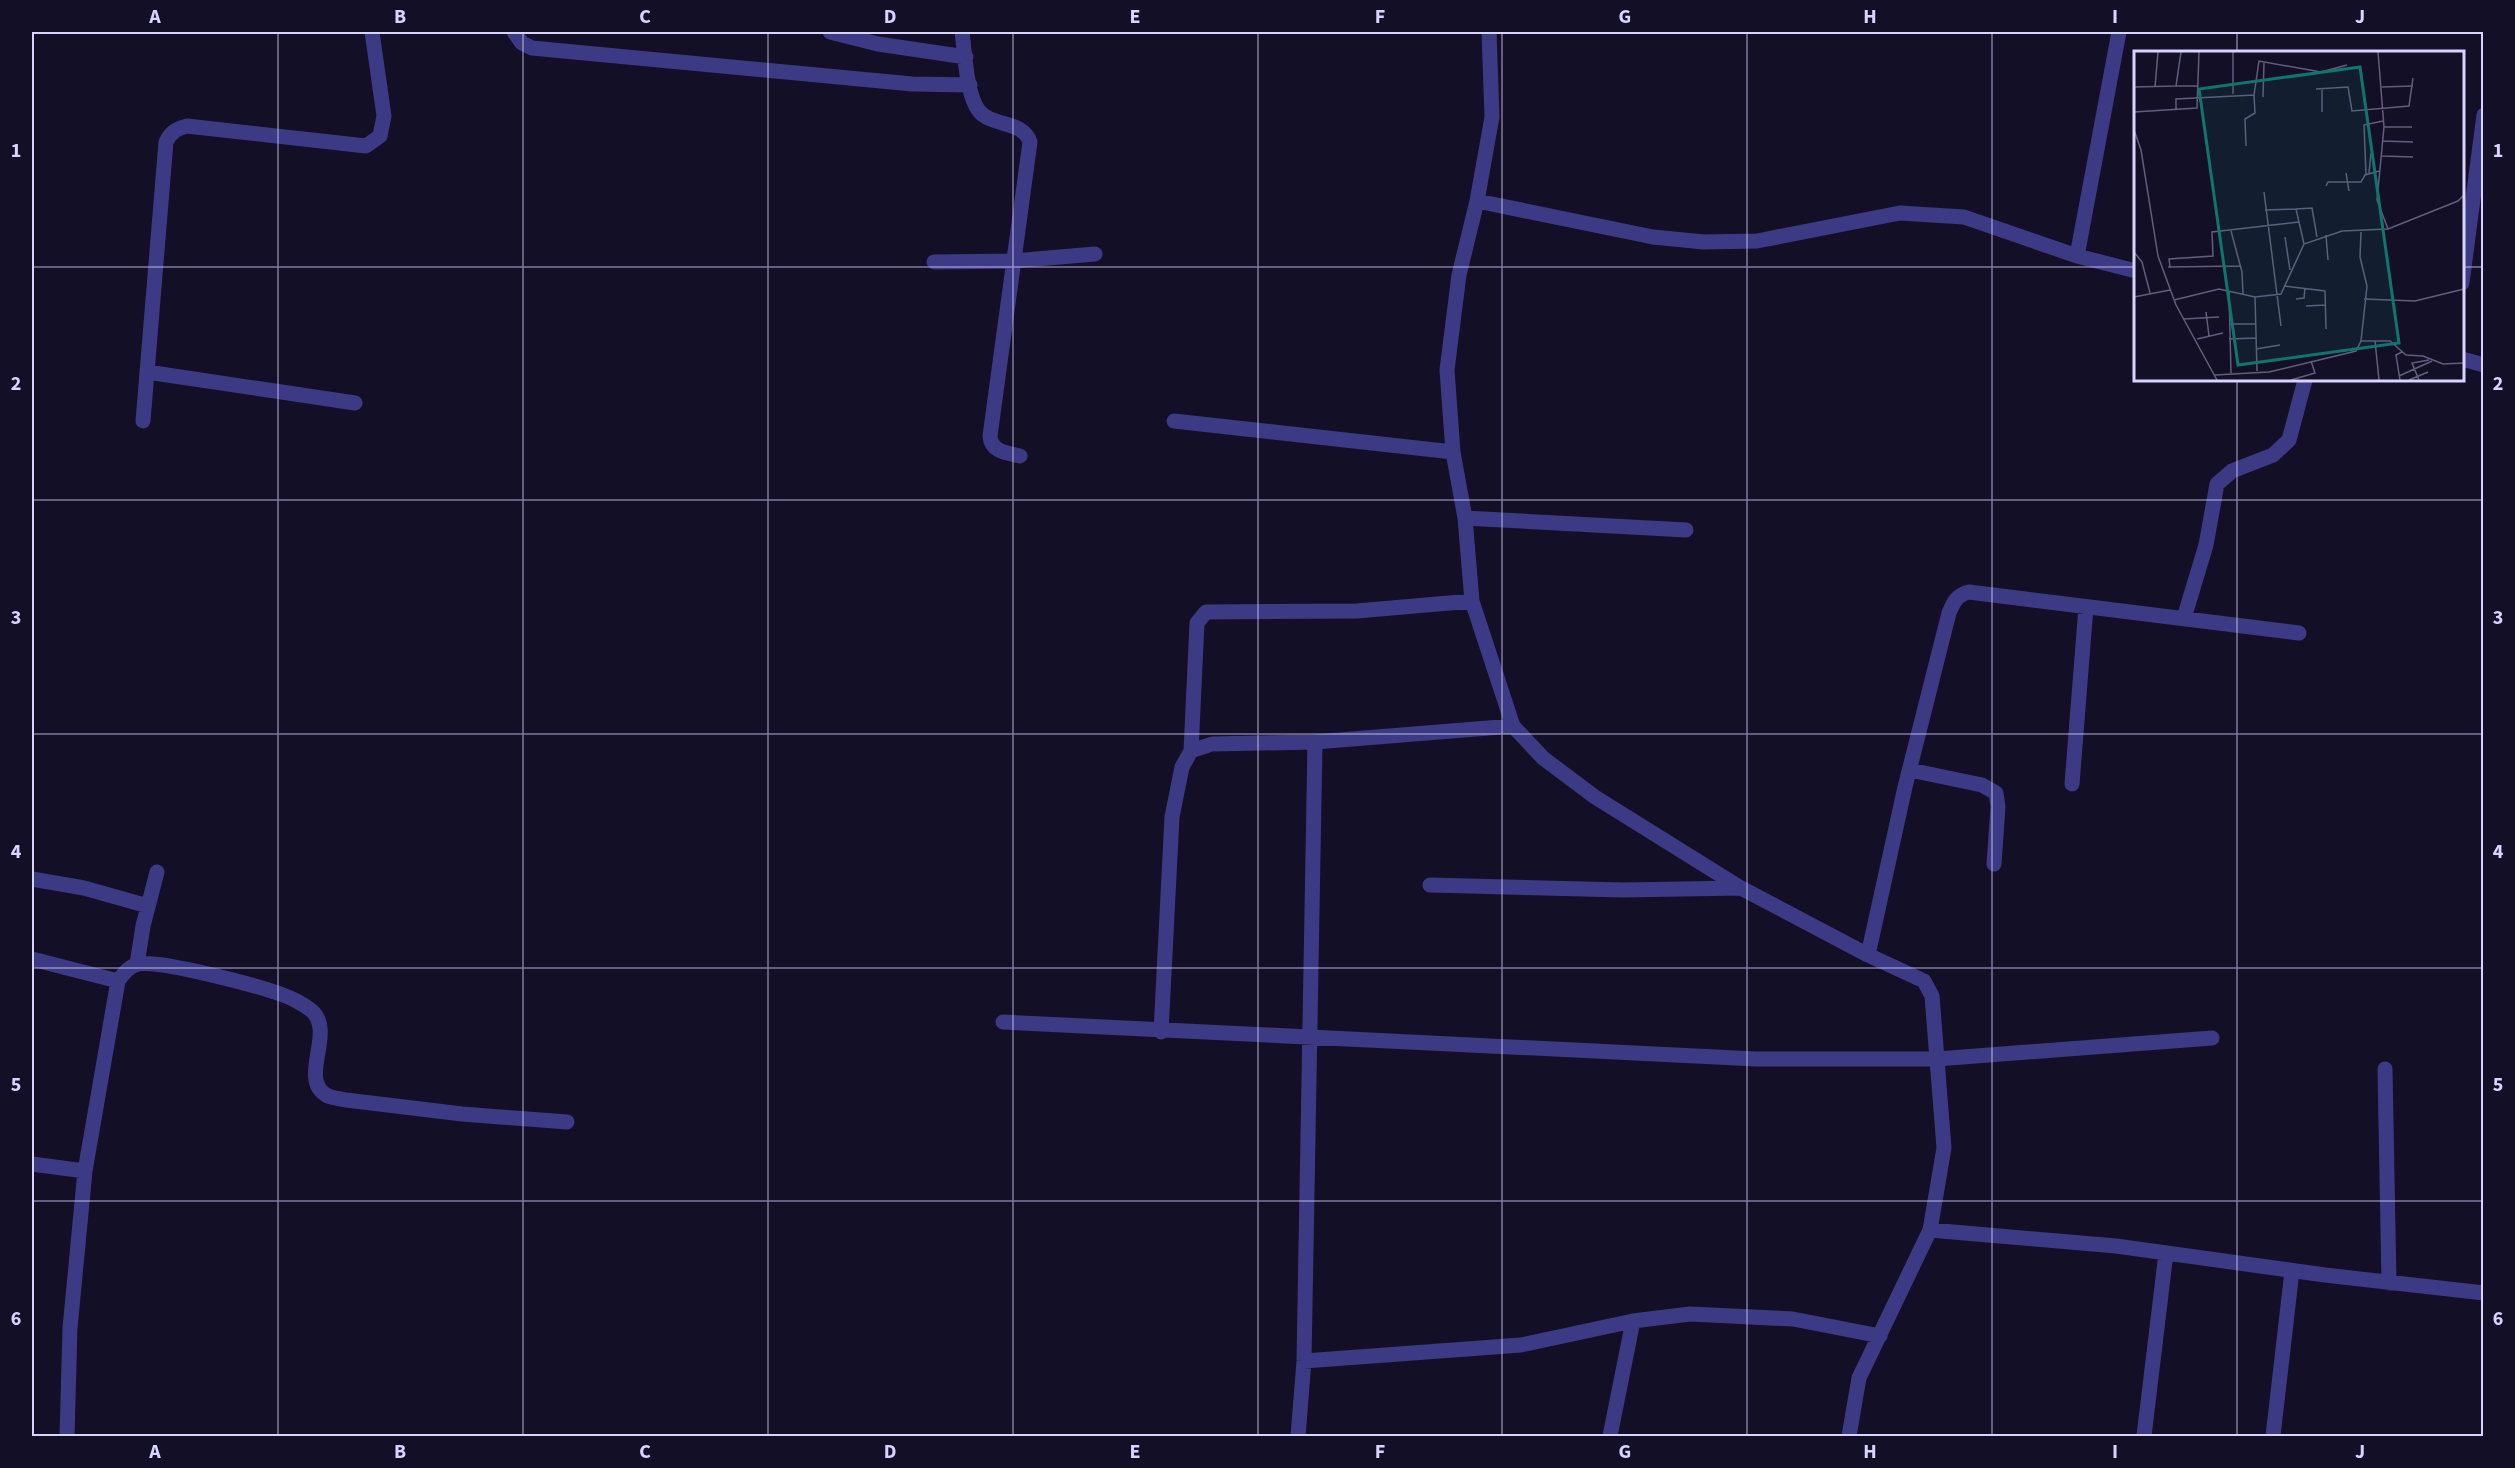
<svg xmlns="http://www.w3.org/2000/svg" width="2515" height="1468" font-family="'Source Sans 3',sans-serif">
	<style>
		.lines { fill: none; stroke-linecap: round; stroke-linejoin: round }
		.minor { stroke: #3d3a85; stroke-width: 15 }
		.grid { fill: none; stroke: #d9d4ff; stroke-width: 1.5; stroke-opacity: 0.55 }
		.inset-road { fill: none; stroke: #625e7d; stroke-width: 1.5 }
		.view { fill: #0f766e; fill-opacity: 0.15; stroke: #0f766e; stroke-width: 3 }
		.inset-edge { fill: none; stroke: #d9d4ff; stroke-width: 3 }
		.neatline { fill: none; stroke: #d9d4ff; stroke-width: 2 }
		.grid-label { font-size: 20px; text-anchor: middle; font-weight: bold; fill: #d9d4ff }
	</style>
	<rect width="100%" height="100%" fill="#130f26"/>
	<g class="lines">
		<!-- minor -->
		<path class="minor" d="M514 32 522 43 532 48 912 84 970 85
			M830 32 878 44 966 57
			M962 32C965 53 966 94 979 111 992 127 1023 120 1030 142L990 436C991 452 1007 453 1020 456
			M1489 32 1492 117 1477 201 1459 275 1447 370 1453 452 1465 518 1472 601 1513 726 1543 758 1595 797 1741 888 1868 955 1924 981 1932 996 1944 1148 1930 1230 1859 1378 1849 1436
			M1477 201 1653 237 1704 242 1757 241 1900 213 1964 217 2077 256 2136 271
			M2077 256 2119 32
			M934 262 1014 261 1095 254
			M2462 283 2484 115
			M2462 359 2484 365
			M147 372 355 403
			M143 421 166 142C171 132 176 129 187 126L366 146 380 136 384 116 372 32
			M1174 421 1453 452
			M1465 518 1686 530
			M2184 618 2206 545 2217 484 2232 471 2273 455 2289 440 2305 380
			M1191 751 1197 623 1206 612 1357 611 1472 601
			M1910 770 1982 785 1996 793 1998 807 1994 864
			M2072 784 2086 607
			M32 879 84 888 148 906
			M1430 885 1623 890 1741 888
			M1868 955 1905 787 1949 613C1954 601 1957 595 1969 592L2299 633
			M32 959 118 981
			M137 964 143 926 157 872
			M1003 1022 1756 1059H1937L2212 1038
			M1161 1032 1172 817 1182 767 1191 751 1212 744 1315 742 1513 726
			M2385 1069 2389 1283
			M32 1164 85 1171
			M1930 1230 2116 1246 2325 1275 2484 1293
			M1304 1361 1521 1345 1633 1321 1690 1314 1793 1319 1880 1336
			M67 1436 70 1328 85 1171 118 981C124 973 129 966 139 964 161 960 259 986 283 995 292 998 305 1005 312 1011 336 1033 297 1080 328 1096 333 1098 340 1099 346 1100L462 1114 567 1122
			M1298 1436 1304 1361 1315 742
			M1610 1436 1633 1321
			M2144 1436 2166 1253
			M2273 1436 2292 1271"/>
	</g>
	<!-- grid -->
	<path class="grid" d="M278 32V1436M523 32V1436M768 32V1436M1013 32V1436M1258 32V1436M1502 32V1436M1747 32V1436M1992 32V1436M2237 32V52M32 267H2136M2462 267H2484M2237 380V1436M32 500H2484M32 734H2484M32 968H2484M32 1201H2484"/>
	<!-- overview -->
	<g transform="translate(2134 51)">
		<rect width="330" height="330" fill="#130f26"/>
		<path class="inset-road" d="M99 1V43M244 1 250 76 243 149 254 178M42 35H64M0 36 42 35 47 1M21 36 24 1M248 36 279 35M182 38 214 36 218 60 275 55 279 27M120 44 125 10 187 21 213 14M129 46 130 11M42 59V48L120 44 121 62 111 68 112 95M0 61 63 57 65 1M188 61V37M250 76H278M0 79 7 99 24 205 42 254 83 329M249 90 279 91M248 105 279 106M212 122 215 140M235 122 237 102M232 123 230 74 249 70M192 135 194 131H227L231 124 245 120M130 141 147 275M162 158 178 157 183 186M131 159 162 158 170 193M97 180 108 221 109 243M227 181 226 206 233 235 227 290M192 184 194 209M151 186 156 219M0 201 8 211 16 242M34 216 106 215M36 216 35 208 79 205 78 181 165 171M150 235 191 240 192 278M95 241 97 322M0 246 36 239M121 246 123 320M162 248 170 247 171 237M230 248 281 250 330 238M40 249 85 238 121 246 147 243 170 193 208 180 254 178 324 150 330 144M172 255 192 254M72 261 75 285M49 268 85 266M95 273H122M63 288 89 282M95 288 122 287M241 290 245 329M122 298 146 294M81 324 135 321 222 300 227 290H256L272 304 289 305 309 313 330 312M265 325 298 310M157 329 181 322 177 310M266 329 262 304 268 301M275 329 294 321M285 329 278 312 295 309"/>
		<path class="view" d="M226 16 265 292 104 314 65 38Z"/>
		<rect width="330" height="330" class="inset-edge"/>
	</g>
	<!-- border -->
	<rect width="2515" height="1468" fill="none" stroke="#130f26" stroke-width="66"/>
	<rect x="33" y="33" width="2449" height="1402" class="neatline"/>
	<g class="grid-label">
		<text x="155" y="23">A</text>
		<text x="400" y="23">B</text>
		<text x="645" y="23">C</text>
		<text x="890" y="23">D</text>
		<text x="1135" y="23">E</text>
		<text x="1380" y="23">F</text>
		<text x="1625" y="23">G</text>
		<text x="1870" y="23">H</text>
		<text x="2115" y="23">I</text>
		<text x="2360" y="23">J</text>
		<text x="16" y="157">1</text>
		<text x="2498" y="157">1</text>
		<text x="16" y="390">2</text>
		<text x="2498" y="390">2</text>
		<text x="16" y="624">3</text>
		<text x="2498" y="624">3</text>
		<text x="16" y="858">4</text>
		<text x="2498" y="858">4</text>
		<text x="16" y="1091">5</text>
		<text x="2498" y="1091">5</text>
		<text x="16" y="1325">6</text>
		<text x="2498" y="1325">6</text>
		<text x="155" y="1458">A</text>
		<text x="400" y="1458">B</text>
		<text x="645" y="1458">C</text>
		<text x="890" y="1458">D</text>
		<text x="1135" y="1458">E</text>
		<text x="1380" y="1458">F</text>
		<text x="1625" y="1458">G</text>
		<text x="1870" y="1458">H</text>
		<text x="2115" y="1458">I</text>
		<text x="2360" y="1458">J</text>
	</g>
</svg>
